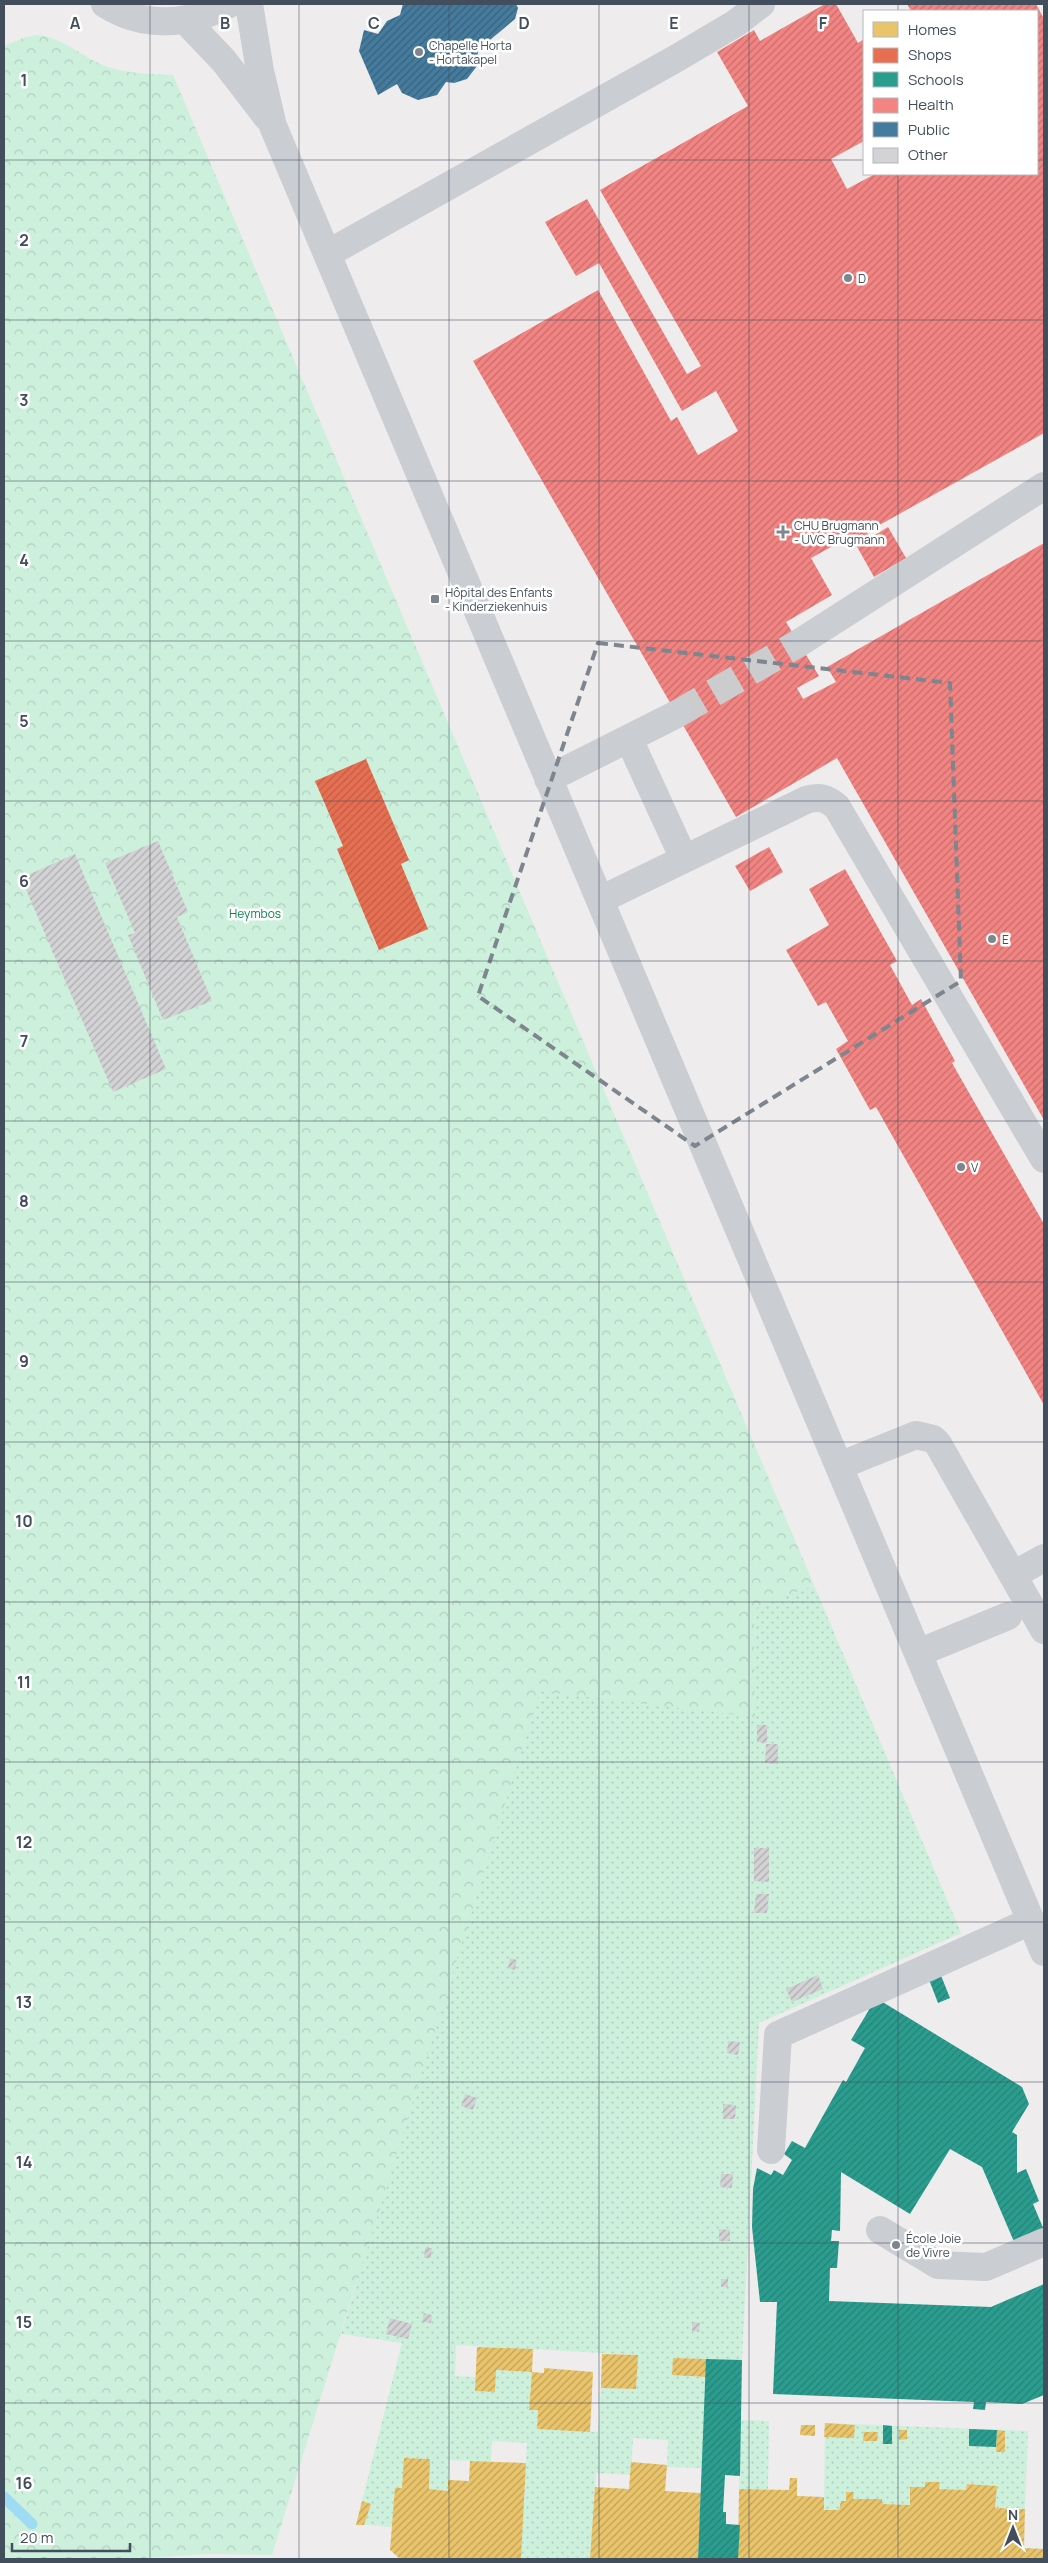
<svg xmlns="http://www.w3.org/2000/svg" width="1048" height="2563" font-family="Manrope,sans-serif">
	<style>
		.forest { fill: url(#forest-crowns) }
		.garden { fill: url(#garden-dots); fill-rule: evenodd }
		.homes { fill: url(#homes-hatch) }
		.shops { fill: url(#shops-hatch) }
		.schools { fill: url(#schools-hatch) }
		.health { fill: url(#health-hatch) }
		.public { fill: url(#public-hatch) }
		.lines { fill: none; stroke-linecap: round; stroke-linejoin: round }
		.stream { stroke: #9ddcf3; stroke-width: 11 }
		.building { fill: url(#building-hatch) }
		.minor-tunnel { stroke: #cccccf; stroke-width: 28; stroke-dasharray: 28 14; stroke-linecap: butt }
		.minor { stroke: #cacdd2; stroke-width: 28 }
		.marked { fill: none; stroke: #7e858e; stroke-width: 4; stroke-dasharray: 10 6; stroke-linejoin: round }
		.grid { fill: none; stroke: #424e5b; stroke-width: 1; stroke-opacity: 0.55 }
		.poi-dot { fill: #7e858e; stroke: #fff; stroke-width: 2 }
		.labels { text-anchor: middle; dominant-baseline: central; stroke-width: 5; stroke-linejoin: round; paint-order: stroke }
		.poi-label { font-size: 12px; fill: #424e5b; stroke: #fff; text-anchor: start }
		.park-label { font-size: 12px; fill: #0b844e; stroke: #fff }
		.grid-label { font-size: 16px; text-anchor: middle; font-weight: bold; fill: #424e5b; stroke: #fff; stroke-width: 5; stroke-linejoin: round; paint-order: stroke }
	</style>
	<defs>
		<pattern id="forest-crowns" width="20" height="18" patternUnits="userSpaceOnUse" patternTransform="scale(1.25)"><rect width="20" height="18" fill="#cdf0dc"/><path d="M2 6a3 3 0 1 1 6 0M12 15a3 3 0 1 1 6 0" fill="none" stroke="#b1cfbf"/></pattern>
		<pattern id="garden-dots" width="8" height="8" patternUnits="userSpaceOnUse" patternTransform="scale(1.25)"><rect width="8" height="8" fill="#cdf0dc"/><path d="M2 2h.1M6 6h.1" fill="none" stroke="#b1cfbf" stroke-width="1.8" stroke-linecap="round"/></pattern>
		<pattern id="homes-hatch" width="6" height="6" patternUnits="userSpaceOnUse" patternTransform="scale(1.25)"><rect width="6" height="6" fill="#e9c46a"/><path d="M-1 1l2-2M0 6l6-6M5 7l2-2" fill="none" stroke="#bea15a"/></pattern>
		<pattern id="shops-hatch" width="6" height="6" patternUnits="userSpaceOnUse" patternTransform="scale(1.25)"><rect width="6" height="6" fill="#e76f51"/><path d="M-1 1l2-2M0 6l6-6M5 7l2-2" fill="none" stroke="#bd5d46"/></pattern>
		<pattern id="schools-hatch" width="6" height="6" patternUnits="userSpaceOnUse" patternTransform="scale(1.25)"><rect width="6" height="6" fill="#2a9d8f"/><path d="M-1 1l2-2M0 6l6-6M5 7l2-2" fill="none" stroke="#268278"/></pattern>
		<pattern id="health-hatch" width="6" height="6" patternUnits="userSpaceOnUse" patternTransform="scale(1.25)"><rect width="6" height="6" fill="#f28482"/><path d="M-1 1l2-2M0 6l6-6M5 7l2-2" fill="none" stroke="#c66e6d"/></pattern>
		<pattern id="public-hatch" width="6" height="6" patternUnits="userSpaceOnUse" patternTransform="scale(1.25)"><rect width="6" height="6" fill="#457b9d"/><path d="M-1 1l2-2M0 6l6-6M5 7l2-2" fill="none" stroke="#39627c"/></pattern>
		<pattern id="building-hatch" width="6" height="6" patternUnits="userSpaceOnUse" patternTransform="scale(1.25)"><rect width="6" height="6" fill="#d3d3d5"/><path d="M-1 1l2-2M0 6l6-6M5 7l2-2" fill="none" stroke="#adadb0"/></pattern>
	</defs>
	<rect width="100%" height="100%" fill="#eeecec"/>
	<!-- forest -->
	<path class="forest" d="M38 35C64 38 83 58 108 67 129 74 151 74 173 75L814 1585 754 1610 756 1717 355 2287 272 2555 207 2554 130 2559H4V46L26 37Z"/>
	<!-- garden -->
	<path class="garden" d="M814 1585 961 1933 759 2023 742 2360 673 2358 672 2375 706 2377 702 2468 667 2467 668 2440 633 2438 631 2475 596 2473 590 2559H521L527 2443 492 2441 491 2462 450 2460 448 2491 429 2489 430 2459 404 2458 402 2488 392 2527 364 2525 370 2504 362 2501 402 2343 341 2334 540 1691 755 1717 754 1609ZM456 2345 637 2355 636 2389 601 2388 598 2432 537 2429 538 2410H529L532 2372 496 2370 495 2392 476 2391 475 2377 455 2376Z
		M741 2420 769 2421 768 2489H739Z
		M825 2423 1028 2431 1025 2509 995 2508 996 2486 967 2484 966 2490 939 2489V2482H925V2487H910V2505L882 2504V2499H853L854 2492H847L846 2501 840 2504 839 2510H824Z"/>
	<!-- homes -->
	<path class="homes" d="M477 2347 533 2349 532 2372 496 2370 495 2392 475 2391Z
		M602 2354 638 2355 636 2389 601 2388Z
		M673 2358 706 2359V2377L672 2375Z
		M544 2368 593 2372 590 2432 537 2429 538 2410H529L532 2372 544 2373Z
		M825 2423 855 2425 854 2438 824 2437Z
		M801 2425H815V2436L800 2435Z
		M899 2430H907V2439L899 2440Z
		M997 2430 1005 2431V2452H996Z
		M864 2432H878L877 2441H863Z
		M404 2458 430 2459 429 2489 448 2491V2480L469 2481 470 2461 526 2463 521 2559H400L390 2550 395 2488H402Z
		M631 2462 667 2465 665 2491 701 2493 698 2559H590L595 2487 629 2489Z
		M790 2478H797V2496L824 2497V2510H839L841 2501H846V2492H854L853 2499H882V2504L910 2505V2487H925V2482H940L939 2489 966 2490 967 2484 997 2486 995 2508 1025 2509 1024 2548 1044 2549V2559H738L739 2489 789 2490Z
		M362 2501 371 2504 364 2525H356Z"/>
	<!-- shops -->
	<path class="shops" d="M366 759 409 860 401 864 428 929 379 950 337 849 343 846 315 781Z"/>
	<!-- schools -->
	<path class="schools" d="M940 1973 950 1998 938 2003 928 1977Z
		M876 1998 1022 2087 1029 2104 1012 2132 1017 2135V2173L1026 2169 1039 2201 1033 2204 1044 2230 1015 2244 982 2167 950 2149 910 2214 841 2172 840 2231 832 2230 831 2241H839L837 2268H830L829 2301 991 2307 1044 2284V2395L1022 2404 986 2402 985 2410 973 2409 974 2402 773 2394 777 2302H760L752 2227 753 2189 757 2168 771 2175 774 2170 783 2175 792 2160 784 2154 792 2141 805 2148 843 2080 846 2082 865 2048 851 2040Z
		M706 2359 742 2360 740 2476 725 2475 723 2512H726V2524L740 2525 738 2559H698Z
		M883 2425 892 2426V2444H883Z
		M969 2429 997 2430 996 2447 969 2446Z"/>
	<!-- health -->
	<path class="health" d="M825 4H836L858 43 864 39V141L831 159 847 189 875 174H1037V11H911L907 4H1036L1044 19V433L867 532 870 538 888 527 906 558 874 577 851 536 811 558 832 595 786 622 819 676 797 688 803 699 836 682 827 667 1044 543V1120L837 758 736 817 473 361 598 290 671 421 677 417 698 455 738 431 716 391 682 411 599 263 576 276 545 222 587 199 687 374 701 366 600 190 748 106 717 52 754 30 760 41Z
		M769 847 783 872 750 891 735 866Z
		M845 869 897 961 890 965 912 1005 921 999 955 1061 952 1063 1044 1224V1405L876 1107 870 1110 836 1049 848 1041 826 1002 818 1006 786 950 829 925 809 889Z"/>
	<!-- public -->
	<path class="public" d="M403 4H516L518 8 515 19 478 50 477 66 467 79 454 83 446 82 437 95 418 100 402 93 397 84 378 95 359 51 364 30 378 34 387 21 400 15Z"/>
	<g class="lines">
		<!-- stream -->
		<path class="stream" d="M4 2497 32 2524"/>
	</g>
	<!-- building -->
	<path class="building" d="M158 841 188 912 177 917 212 1001 163 1020 128 935 135 933 105 863Z
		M75 854 166 1069 113 1092 21 878Z
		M757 1725H767V1743L757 1742Z
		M766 1744H778V1764L765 1763Z
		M754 1848H769V1882L754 1881Z
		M756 1894H769L767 1913H754Z
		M510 1958 517 1960 515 1970 508 1968Z
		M818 1975 823 1989 792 2002 786 1989Z
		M728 2041 740 2042 738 2055 727 2053Z
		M465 2094 477 2098 473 2110 461 2106Z
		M723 2104 736 2105 735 2119H723Z
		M721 2174H733L732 2188 720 2187Z
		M719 2229 730 2230V2241H719Z
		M425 2248H432L431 2258H424Z
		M721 2279H728V2287H721Z
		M424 2313 432 2315 431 2323 422 2322Z
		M390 2318 412 2324 408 2339 386 2334Z
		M692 2322 700 2323 699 2332 692 2331Z"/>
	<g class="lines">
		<!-- minor-tunnel -->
		<path class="minor-tunnel" d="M677 714 799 643"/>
		<!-- minor -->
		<path class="minor" d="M105 4C144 29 189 25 229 4
			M249 4 260 71 273 126 1044 1952
			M186 21 224 61 267 117
			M327 254 677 58 736 23 761 4
			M799 643 1044 486
			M629 739 684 859
			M548 779 677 714
			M600 900 806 800C819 796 827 798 837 807L1044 1159
			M839 1466 916 1435 933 1439 938 1444 1044 1630
			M1013 1575 1044 1558
			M918 1653 1008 1616
			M771 2150 778 2035 1031 1921
			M880 2230 938 2265 986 2267 1044 2242"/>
	</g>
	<!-- marked area -->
	<path class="marked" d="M598 643 950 683 961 981 695 1146 478 996Z"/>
	<!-- grid -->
	<path class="grid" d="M150 4V2559M299 4V2559M449 4V2559M599 4V2559M749 4V2559M898 4V11M4 160H864M1037 160H1044M898 174V2559M4 320H1044M4 481H1044M4 641H1044M4 801H1044M4 961H1044M4 1121H1044M4 1282H1044M4 1442H1044M4 1602H1044M4 1762H1044M4 1922H1044M4 2082H1044M4 2243H1044M4 2403H1044"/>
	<!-- markers -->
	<g class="poi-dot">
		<circle cx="419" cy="52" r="5"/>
		<circle cx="848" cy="278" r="5"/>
		<path d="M780.5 524.5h5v5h5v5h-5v5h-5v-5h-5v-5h5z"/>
		<rect x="430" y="594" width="10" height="10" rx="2.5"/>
		<circle cx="992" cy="939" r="5"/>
		<circle cx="961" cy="1167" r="5"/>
		<circle cx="896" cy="2245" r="5"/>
	</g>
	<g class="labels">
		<!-- poi labels -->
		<g class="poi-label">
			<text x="429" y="45">Chapelle Horta<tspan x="429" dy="14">- Hortakapel</tspan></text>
			<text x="858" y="278">D</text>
			<text x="794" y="525">CHU Brugmann<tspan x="794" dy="14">- UVC Brugmann</tspan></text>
			<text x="445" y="592">Hôpital des Enfants<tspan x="445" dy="14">- Kinderziekenhuis</tspan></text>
			<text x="1002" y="939">E</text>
			<text x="971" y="1167">V</text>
			<text x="906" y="2238">École Joie<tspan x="906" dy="14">de Vivre</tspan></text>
		</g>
		<!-- park labels -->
		<g class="park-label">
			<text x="255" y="913">Heymbos</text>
		</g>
	</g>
	<g class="grid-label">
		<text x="75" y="29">A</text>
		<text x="225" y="29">B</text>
		<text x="374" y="29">C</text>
		<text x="524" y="29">D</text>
		<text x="674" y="29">E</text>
		<text x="823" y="29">F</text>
		<text x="24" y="86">1</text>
		<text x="24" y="246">2</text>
		<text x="24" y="406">3</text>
		<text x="24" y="566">4</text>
		<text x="24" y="727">5</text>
		<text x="24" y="887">6</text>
		<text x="24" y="1047">7</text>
		<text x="24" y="1207">8</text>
		<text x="24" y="1367">9</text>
		<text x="24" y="1527">10</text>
		<text x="24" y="1688">11</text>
		<text x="24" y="1848">12</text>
		<text x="24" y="2008">13</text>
		<text x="24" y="2168">14</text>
		<text x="24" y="2328">15</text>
		<text x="24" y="2489">16</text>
	</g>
	<!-- border -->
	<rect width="1048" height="2563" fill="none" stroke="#424e5b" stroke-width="10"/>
	<!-- legend -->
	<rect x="863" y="10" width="175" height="165" fill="#ffffff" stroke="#b3b8bd"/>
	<rect x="873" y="22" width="25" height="15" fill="#e9c46a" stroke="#b3b8bd"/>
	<text x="908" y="35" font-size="15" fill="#424e5b">Homes</text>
	<rect x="873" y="48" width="25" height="15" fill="#e76f51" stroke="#b3b8bd"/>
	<text x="908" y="60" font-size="15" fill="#424e5b">Shops</text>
	<rect x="873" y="72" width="25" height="15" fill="#2a9d8f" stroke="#b3b8bd"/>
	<text x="908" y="85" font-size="15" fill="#424e5b">Schools</text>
	<rect x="873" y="98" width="25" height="15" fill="#f28482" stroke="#b3b8bd"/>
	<text x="908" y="110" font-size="15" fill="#424e5b">Health</text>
	<rect x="873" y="122" width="25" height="15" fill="#457b9d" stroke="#b3b8bd"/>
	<text x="908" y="135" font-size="15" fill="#424e5b">Public</text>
	<rect x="873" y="148" width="25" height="15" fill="#d3d3d5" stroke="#b3b8bd"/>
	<text x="908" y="160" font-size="15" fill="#424e5b">Other</text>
	<!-- north arrow -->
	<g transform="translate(1013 2528)" stroke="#ffffff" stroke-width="4" paint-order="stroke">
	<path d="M0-4L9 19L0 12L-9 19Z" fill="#424e5b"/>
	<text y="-8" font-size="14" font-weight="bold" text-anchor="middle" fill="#424e5b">N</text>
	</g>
	<!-- scale -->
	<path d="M12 2543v8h118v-8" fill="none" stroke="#424e5b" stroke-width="2.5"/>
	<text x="20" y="2543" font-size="15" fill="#424e5b" stroke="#ffffff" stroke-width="4" paint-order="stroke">20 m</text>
</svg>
